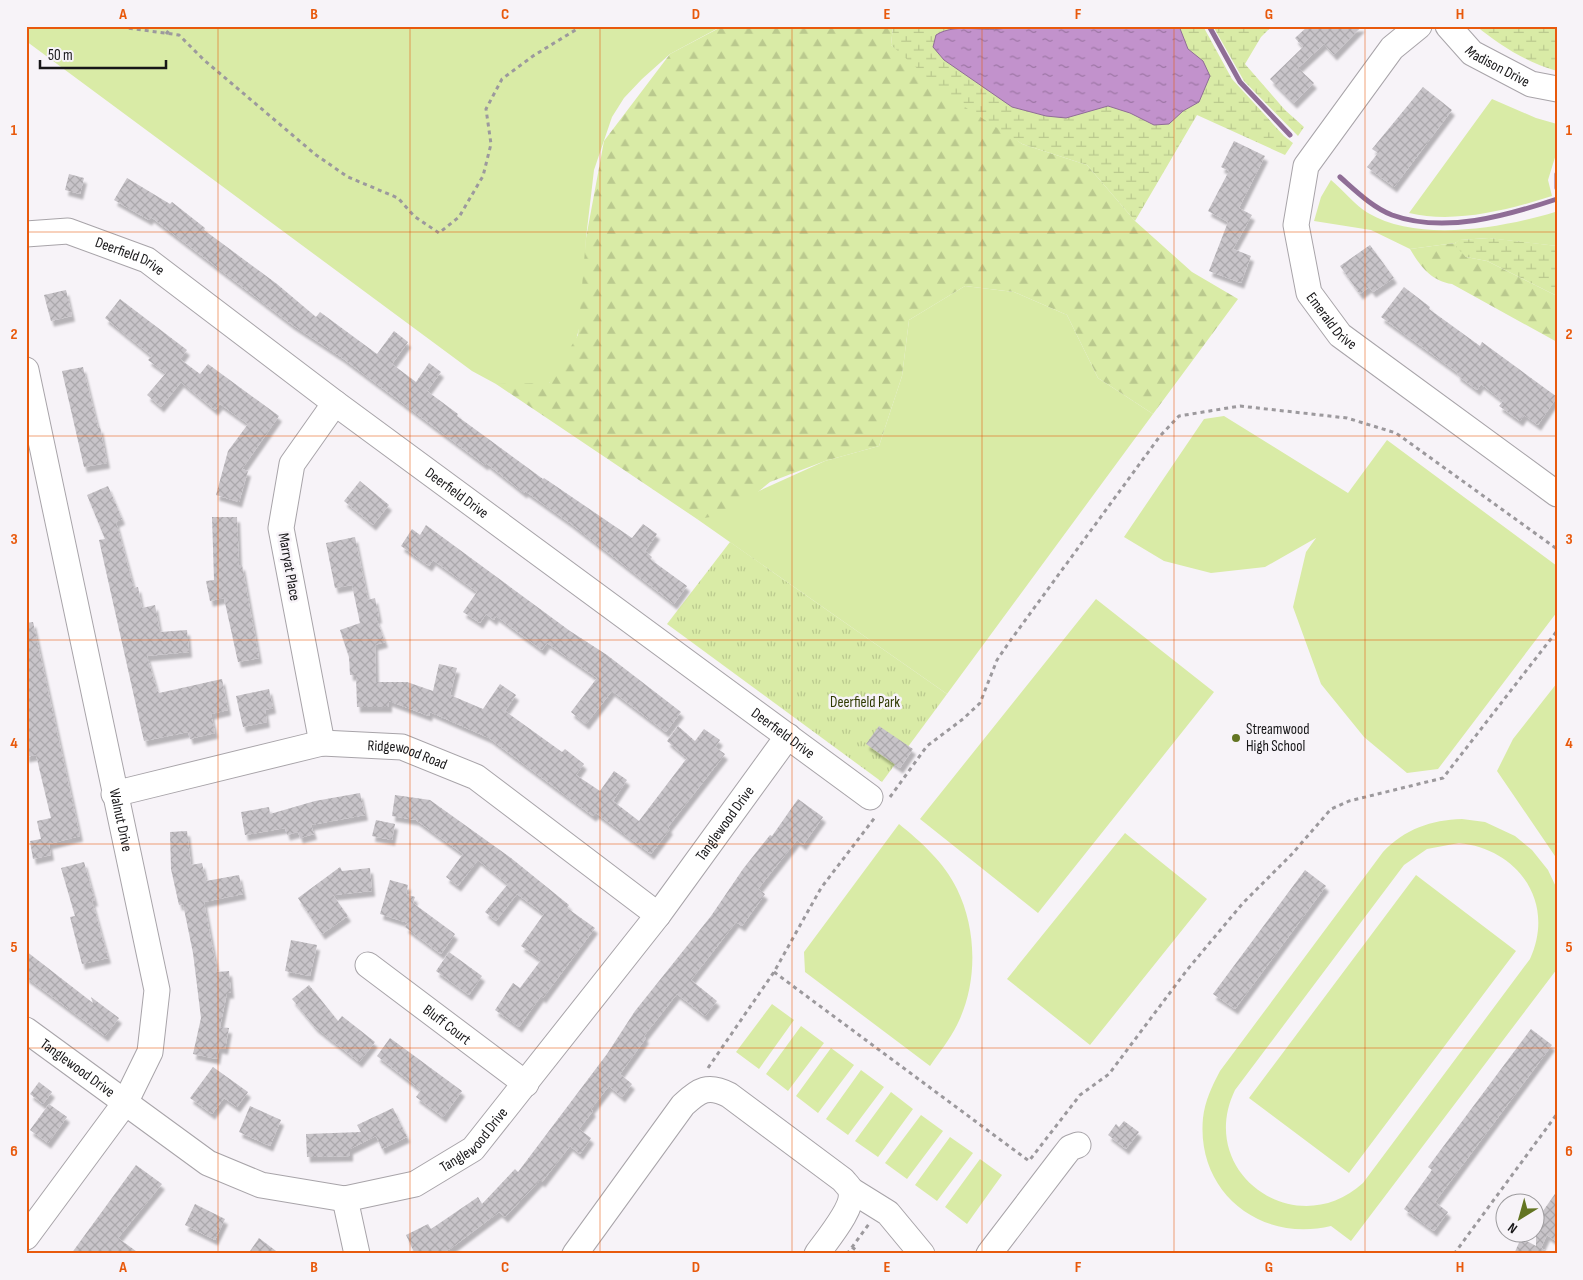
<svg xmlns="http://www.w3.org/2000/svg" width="1583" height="1280" font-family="'Sofia Sans Condensed',sans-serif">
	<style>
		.grass { fill: #d9eba6; fill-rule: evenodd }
		.forest { fill: url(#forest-firs) }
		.wetland { fill: url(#wetland-marsh) }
		.park { fill: url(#park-tufts) }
		.water { fill: url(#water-ripples); stroke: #8f6d96 }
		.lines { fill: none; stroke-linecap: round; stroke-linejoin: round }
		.stream { stroke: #8f6d96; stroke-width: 5 }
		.building { fill: url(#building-cross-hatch); filter: url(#shadow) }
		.minor-casing { stroke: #a8a4a9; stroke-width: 27 }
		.path { stroke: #9c999d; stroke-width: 3; stroke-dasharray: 4 4; stroke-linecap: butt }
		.minor { stroke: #fff; stroke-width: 25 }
		.grid { fill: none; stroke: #e8590c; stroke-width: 1; stroke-opacity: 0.55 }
		.poi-dot { fill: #637422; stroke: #f7f3f8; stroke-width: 2 }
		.labels { text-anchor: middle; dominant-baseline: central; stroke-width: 5; stroke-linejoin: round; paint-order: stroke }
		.street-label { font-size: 15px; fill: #171618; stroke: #f7f3f8 }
		.park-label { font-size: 15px; fill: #2f3a01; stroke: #f7f3f8 }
		.poi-label { font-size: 15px; fill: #171618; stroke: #f7f3f8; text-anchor: start }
		.neatline { fill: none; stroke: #e8590c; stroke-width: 2 }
		.grid-label { font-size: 16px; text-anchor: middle; font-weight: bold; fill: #e8590c }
	</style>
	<defs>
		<pattern id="forest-firs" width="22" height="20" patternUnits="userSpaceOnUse" patternTransform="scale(1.25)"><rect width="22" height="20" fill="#d9eba6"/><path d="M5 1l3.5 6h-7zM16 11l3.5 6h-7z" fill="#bac98e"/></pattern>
		<pattern id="wetland-marsh" width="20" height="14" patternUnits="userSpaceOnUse" patternTransform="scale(1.25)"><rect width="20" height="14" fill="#d9eba6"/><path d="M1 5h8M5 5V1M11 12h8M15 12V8" fill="none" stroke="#bac98e"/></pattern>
		<pattern id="park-tufts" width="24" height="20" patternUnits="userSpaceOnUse" patternTransform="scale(1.25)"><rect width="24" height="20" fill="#d9eba6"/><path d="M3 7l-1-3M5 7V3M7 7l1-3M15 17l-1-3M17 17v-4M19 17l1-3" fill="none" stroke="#bac98e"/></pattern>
		<pattern id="water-ripples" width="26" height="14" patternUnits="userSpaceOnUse" patternTransform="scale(1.25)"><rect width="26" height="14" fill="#c292cc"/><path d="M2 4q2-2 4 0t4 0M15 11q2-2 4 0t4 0" fill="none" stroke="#9d76a5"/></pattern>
		<pattern id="building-cross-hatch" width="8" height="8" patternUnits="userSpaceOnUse" patternTransform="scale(1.25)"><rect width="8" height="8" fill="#c8c4c9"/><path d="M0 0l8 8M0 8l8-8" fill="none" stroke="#aba8ac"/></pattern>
		<filter id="shadow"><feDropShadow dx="3" dy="5.5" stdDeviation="1" flood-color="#0004"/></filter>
	</defs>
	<rect width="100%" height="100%" fill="#f7f3f8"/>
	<!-- grass -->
	<path class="grass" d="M26 26H722L670 54 642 79 624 98 612 117 594 170 586 238 583 313 572 356 549 383 529 391 496 384 472 371 26 41Z
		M1492 99 1536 118 1557 124V151L1548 180 1552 196C1508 210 1455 224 1409 213Z
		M1331 180C1343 190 1355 205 1368 213 1418 243 1503 228 1555 212L1557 246 1488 238 1460 240 1455 243 1410 249 1371 230 1314 221 1321 197Z
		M965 286 1014 292 1067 315 1098 378 1153 414 947 694 697 519 825 461 879 446 902 376 909 320Z
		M1224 416 1348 493 1387 440 1557 566V612L1438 769 1407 773 1364 737 1321 684 1293 607 1306 552 1316 538 1265 567 1211 573 1164 561 1124 537 1204 419Z
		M1096 599 1214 692 1038 913 920 819Z
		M1557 683V859L1497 771 1513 739Z
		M1462 819 1485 822 1515 836 1532 850 1548 870 1557 889V969L1351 1241 1331 1226C1260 1243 1196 1192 1203 1118 1205 1101 1212 1086 1220 1071L1383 852C1405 829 1431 820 1462 819ZM1459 843C1518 849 1556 902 1530 959L1363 1183C1296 1244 1195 1173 1235 1090L1404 865 1427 849Z
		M899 824C921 842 944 862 957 889 977 930 978 983 957 1025 950 1039 939 1053 930 1066L805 972 804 952Z
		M1125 833 1207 899 1090 1045 1007 979Z
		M1416 875 1516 951 1349 1173 1249 1098Z
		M772 1004 794 1020 759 1069 736 1052Z
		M801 1026 824 1043 788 1091 766 1074Z
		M831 1048 854 1065 818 1113 796 1096Z
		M861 1070 884 1087 848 1135 826 1119Z
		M891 1092 913 1109 878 1157 855 1141Z
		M921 1115 943 1131 907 1179 885 1163Z
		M950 1137 973 1153 937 1201 915 1185Z
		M980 1159 1002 1175 967 1224 945 1207Z"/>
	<!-- forest -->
	<path class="forest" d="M723 26H893L891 45 1022 144 1087 165 1135 221 1192 272 1238 299 1153 414 1098 378 1067 315 1014 292 965 286 909 320 902 376 879 446 825 461 770 482 731 514 697 519 496 384 549 383 578 335 586 238 604 141 670 54Z
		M1455 243 1466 257 1487 261 1557 296V342L1452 284C1431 281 1420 266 1410 249Z"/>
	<!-- wetland -->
	<path class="wetland" d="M893 26H1203L1232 79 1284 136 1293 143 1285 155 1197 115 1135 221 1087 165 1022 144 948 96 891 45Z
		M1213 26H1272L1261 37 1245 64 1285 110 1304 127 1298 136 1244 81Z
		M1476 26H1557V71C1526 62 1501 46 1476 26Z
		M1489 238 1557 246V296L1487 261 1466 257 1457 248 1455 243 1459 240Z"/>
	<!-- park -->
	<path class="park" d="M730 542 947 694 882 782 667 624Z"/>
	<!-- water -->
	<path class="water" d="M1014 26H1179L1188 49 1203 61 1210 76 1199 102 1183 111 1169 124 1154 125 1130 113 1108 106 1066 118 1046 116 1012 107 944 60 933 47 936 35C958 21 989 35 1014 26Z"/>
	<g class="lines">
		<!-- stream -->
		<path class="stream" d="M1209 26 1240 82 1290 135
			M1557 174V188
			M1340 177C1356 191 1372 207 1392 215 1444 234 1506 216 1557 199"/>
	</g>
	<!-- building -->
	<path class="building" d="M1308 26H1362L1334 55 1324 44 1298 68 1314 83 1294 103 1270 79 1303 47 1295 38Z
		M1423 87 1452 110 1394 187 1367 167 1378 153 1372 149Z
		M1234 141 1265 156 1239 208 1252 215 1233 249 1251 256 1241 283 1209 271 1228 222 1208 211 1229 171 1221 167Z
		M69 174 84 178 80 194 65 190Z
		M127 178 170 204 172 202 205 228 204 230 277 284 316 317 320 312 377 354 394 331 408 342 392 364 416 382 429 363 441 372 427 391 458 414 457 416 543 479 544 478 632 538 643 524 657 534 645 551 652 557 650 559 687 586 674 604 570 523 525 491 524 493 486 463 485 465 341 357 291 324 151 217 149 220 114 200Z
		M1370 245 1394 278 1373 292 1369 287 1360 294 1340 266Z
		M1404 287 1430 307 1429 309 1480 346 1482 342 1557 397 1538 425 1524 415 1520 421 1499 406 1503 401 1481 384 1477 390 1457 375 1458 373 1381 317Z
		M66 290 72 316 51 321 44 295Z
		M120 299 187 350 180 359 200 374 208 364 279 416 242 469 248 471 239 502 216 495 228 451 248 424 220 404 215 410 181 382 161 407 147 395 166 373 148 360 152 356 105 318Z
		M83 367 98 428 100 427 107 463 84 467 62 371Z
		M360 481 389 505 373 525 344 501Z
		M108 486 122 519 116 522 134 588 138 587 142 608 155 605 160 632 187 630 189 652 147 656 157 690 159 693 222 679 228 710 211 714 215 733 190 739 188 732 144 741 99 540 105 539 87 495Z
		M212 517H237L239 565H242L259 658 238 662 224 598 210 601 206 581 214 580Z
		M426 525 570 631 607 655 681 712 666 732 612 691 586 724 571 712 597 678 547 643 542 650 496 616 494 620 486 614 480 623 463 612 477 592 433 560 429 566 401 546 412 529 420 535Z
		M355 537 368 600 375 598 379 618H376L385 642 375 645 376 682H407L433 691 439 664 457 668 450 695 483 709 500 684 516 695 505 711 562 752 565 749 584 764 576 775 600 791 614 771 627 780 613 801 639 821 687 758 667 741 678 726 695 741 704 729 720 740 715 747 725 754 668 827 670 829 651 854 596 813 593 816 489 738 430 712 429 716 389 701V707H357L356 675H350L349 657 340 630 360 623 352 585 335 588 326 543Z
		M33 622 80 836 49 844 51 855 33 859 30 841 41 839 37 821 51 818 36 755 26 757V724L29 723 26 711V623Z
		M269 689 273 708 265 710 267 722 243 727 236 696Z
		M879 726 913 749 900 768 866 744Z
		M360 793 365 815 311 825 314 834 300 838 298 832 287 835 285 828 245 835 241 812 269 807 270 814 315 801Z
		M395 795 430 800 511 858 569 905 567 908 595 928 543 998 541 996 519 1027 495 1010 513 983 520 988 541 960 521 946 544 914 517 894 496 921 485 912 508 884 478 860 458 886 446 877 463 854 416 820 392 816Z
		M798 799 823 817 803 845 797 840 758 889 765 894 742 926 736 922 691 980 717 1001 705 1016 677 994 644 1036 646 1038 620 1074 632 1084 622 1097 609 1086 591 1109 593 1111 579 1129 591 1138 580 1154 570 1146 542 1182 540 1180 505 1217 499 1212 450 1249 439 1254H415L406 1235 428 1224 431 1229 478 1197 482 1204 515 1169 518 1172 607 1054 635 1011 711 916 743 869 770 835 772 836Z
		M376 820 395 824 392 840 372 836Z
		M187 831 191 865 202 863 206 881 239 875 243 894 204 902 217 972 229 971 231 993H227L220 1027 229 1028 225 1049 219 1048 217 1059 193 1054 201 1018 193 953 183 904 179 905 171 869 170 832Z
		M84 862 95 901H92L108 958 82 964 70 917 75 916 61 868Z
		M340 867 342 871 370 868 372 891 333 895 348 916 322 934 298 898Z
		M1305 870 1326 886 1235 1009 1213 994Z
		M390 880 408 885 406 894 415 897 413 903 455 934 441 954 405 927 408 923 380 914Z
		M291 940 317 945 310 976 285 971Z
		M26 951 93 1003 91 997 119 1018 105 1036 26 977Z
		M449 952 482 976 469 995 436 971Z
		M309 985 338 1021 342 1016 375 1042 359 1062 315 1027 292 999Z
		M1531 1029 1552 1045 1435 1202 1448 1212 1434 1231 1404 1209 1432 1170 1428 1167Z
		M390 1038 462 1091 443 1117 416 1097 421 1090 377 1056Z
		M213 1067 248 1092 237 1107 224 1098 212 1114 190 1098Z
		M39 1082 52 1092 43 1104 30 1094Z
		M49 1104 67 1117 48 1143 30 1130Z
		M250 1106 281 1120 270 1146 239 1132Z
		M393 1108 407 1137 382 1149 376 1136 350 1149V1156L307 1157 306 1134 361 1132 357 1125Z
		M1124 1121 1139 1132 1126 1149 1108 1135 1116 1124 1119 1127Z
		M136 1165 162 1184 118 1238 140 1254H71Z
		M1557 1191V1242L1547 1235 1541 1248 1552 1254H1514L1521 1238 1536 1246V1221Z
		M195 1204 225 1219 215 1240 185 1225Z
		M259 1238 280 1254H248Z"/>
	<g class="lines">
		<!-- minor casing -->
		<g class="minor-casing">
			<g id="minor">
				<path id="s1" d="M1419 26 1392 48 1306 166 1296 225 1309 293 1340 335 1557 494"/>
				<path id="s2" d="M1448 26 1472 53 1531 84 1557 89"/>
				<path id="s3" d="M26 234 68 231 147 260 335 403 870 797"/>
				<path id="s4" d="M26 370 157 990 150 1052 125 1103 26 1237"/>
				<path d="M322 743 281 528 292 464 335 403"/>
				<path id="s5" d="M114 794 322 743 402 747 476 777 658 915"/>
				<path id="s6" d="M368 965 526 1084"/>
				<path id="s7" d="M26 1030 208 1163 261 1185 345 1199 415 1184 473 1149 658 915 788 736"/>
				<path d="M851 1190 888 1213 922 1254"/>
				<path d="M345 1199 357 1254"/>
				<path d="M575 1254 683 1105C699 1090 708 1084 729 1095L843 1180C845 1183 849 1186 850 1189 857 1205 826 1241 817 1254"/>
				<path d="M989 1254 1063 1157 1070 1148 1078 1145"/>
			</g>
		</g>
		<!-- path -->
		<path class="path" d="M113 26 179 35 204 60 316 155 348 177 398 198 414 216 439 233 459 217 483 176 491 144 486 109 502 79 533 56 582 26
			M166 34 172 26
			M890 797 927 746 963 719 980 703 997 660 1010 641 1160 436 1179 416 1240 406 1347 418 1396 433 1557 549
			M774 972 1029 1161 1080 1095 1109 1074 1187 970 1243 903 1292 854 1331 809 1349 801 1443 778 1557 631
			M708 1068 774 972 821 888 876 816
			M852 1247 861 1254
			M847 1254 869 1224
			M1454 1254 1557 1114"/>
		<!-- minor -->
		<use href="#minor" class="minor"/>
	</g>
	<!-- grid -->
	<path class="grid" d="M218 26V1254M410 26V1254M600 26V1254M792 26V1254M982 26V1254M1174 26V1254M1365 26V1254M26 232H1557M26 436H1557M26 640H1557M26 844H1557M26 1048H1557"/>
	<!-- markers -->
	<circle class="poi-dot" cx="1236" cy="738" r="5"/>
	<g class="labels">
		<!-- street labels -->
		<g class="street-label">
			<text stroke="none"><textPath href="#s2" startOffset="65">Madison Drive</textPath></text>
			<text stroke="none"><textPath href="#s3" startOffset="109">Deerfield Drive</textPath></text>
			<text stroke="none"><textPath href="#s1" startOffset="346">Emerald Drive</textPath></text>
			<text stroke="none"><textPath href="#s3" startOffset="514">Deerfield Drive</textPath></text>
			<text transform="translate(289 567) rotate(80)">Marryat Place</text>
			<text stroke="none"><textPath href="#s3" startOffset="919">Deerfield Drive</textPath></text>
			<text stroke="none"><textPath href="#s5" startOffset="301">Ridgewood Road</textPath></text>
			<text stroke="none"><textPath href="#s4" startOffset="460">Walnut Drive</textPath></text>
			<text stroke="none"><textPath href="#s7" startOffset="919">Tanglewood Drive</textPath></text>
			<text stroke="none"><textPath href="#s6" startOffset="99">Bluff Court</textPath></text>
			<text stroke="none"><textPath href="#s7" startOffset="64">Tanglewood Drive</textPath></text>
			<text stroke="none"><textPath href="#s7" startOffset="514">Tanglewood Drive</textPath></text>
		</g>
		<!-- park labels -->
		<g class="park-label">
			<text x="865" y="702">Deerfield Park</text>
		</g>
		<!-- poi labels -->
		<g class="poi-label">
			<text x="1246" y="729">Streamwood<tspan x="1246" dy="17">High School</tspan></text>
		</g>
	</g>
	<!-- border -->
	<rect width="1583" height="1280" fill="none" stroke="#f7f3f8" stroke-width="55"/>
	<!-- north arrow -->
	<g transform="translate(1520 1218) rotate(217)"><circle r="24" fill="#f7f3f8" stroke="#9d9b9e"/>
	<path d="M0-4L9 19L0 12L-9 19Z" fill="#637422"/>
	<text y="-8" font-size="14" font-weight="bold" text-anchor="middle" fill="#171618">N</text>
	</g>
	<!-- scale -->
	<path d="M40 60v8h126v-8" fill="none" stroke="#171618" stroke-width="2.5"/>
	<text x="48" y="60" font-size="15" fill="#171618" stroke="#f7f3f8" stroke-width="4" paint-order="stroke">50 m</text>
	<rect x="28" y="28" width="1528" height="1224" class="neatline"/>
	<g class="grid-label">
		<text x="123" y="19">A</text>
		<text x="314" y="19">B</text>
		<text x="505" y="19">C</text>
		<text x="696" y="19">D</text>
		<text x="887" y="19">E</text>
		<text x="1078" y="19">F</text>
		<text x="1269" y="19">G</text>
		<text x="1460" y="19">H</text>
		<text x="14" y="135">1</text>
		<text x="1569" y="135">1</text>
		<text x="14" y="339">2</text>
		<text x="1569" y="339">2</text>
		<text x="14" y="544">3</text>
		<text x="1569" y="544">3</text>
		<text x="14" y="748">4</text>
		<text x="1569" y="748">4</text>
		<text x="14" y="952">5</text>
		<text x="1569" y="952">5</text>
		<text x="14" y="1156">6</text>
		<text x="1569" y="1156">6</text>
		<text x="123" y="1272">A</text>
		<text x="314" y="1272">B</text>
		<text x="505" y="1272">C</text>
		<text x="696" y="1272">D</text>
		<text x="887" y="1272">E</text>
		<text x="1078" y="1272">F</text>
		<text x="1269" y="1272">G</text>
		<text x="1460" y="1272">H</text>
	</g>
</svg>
